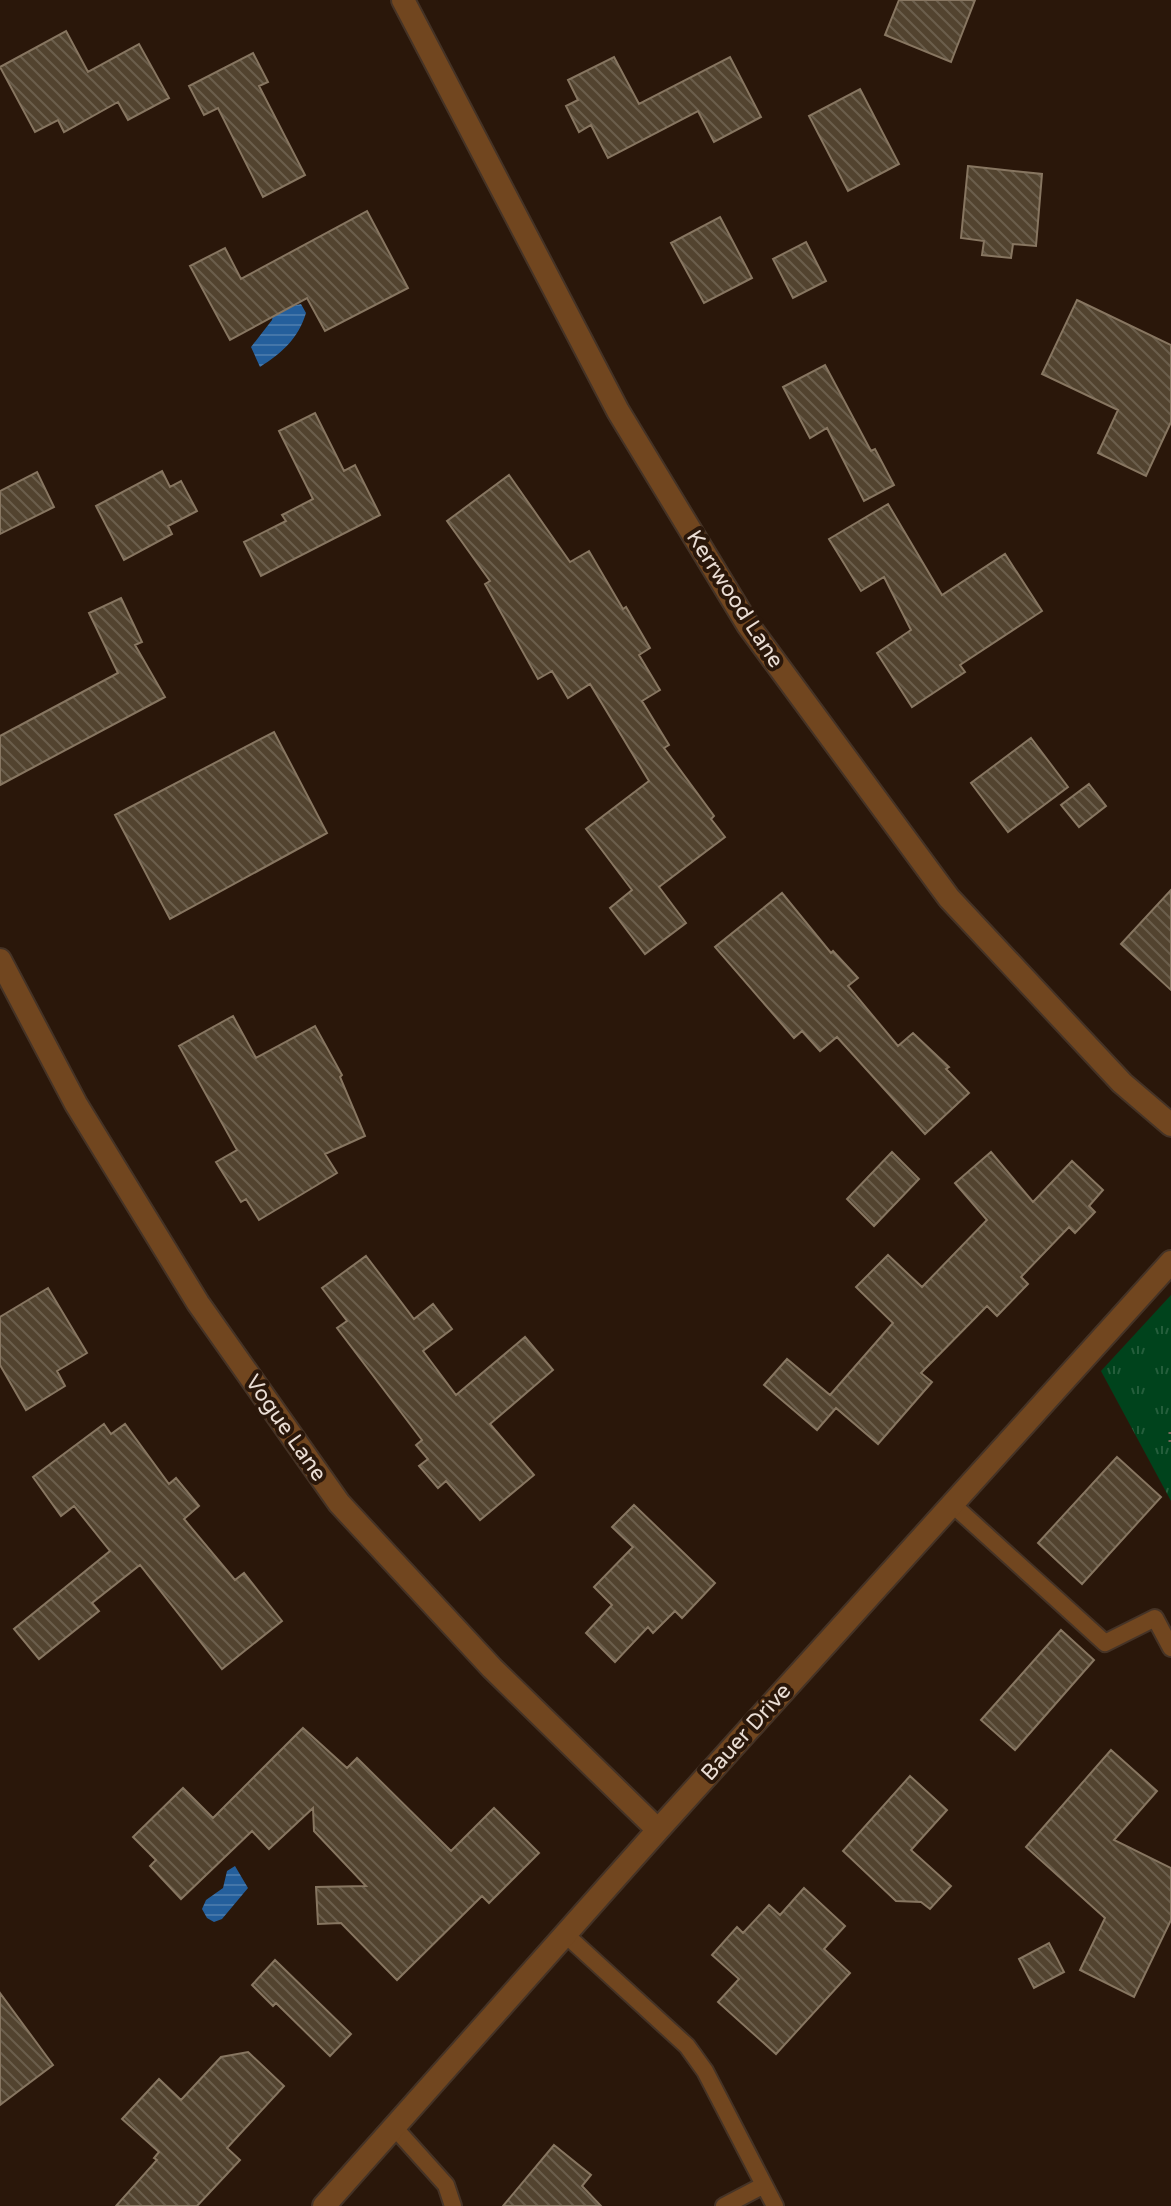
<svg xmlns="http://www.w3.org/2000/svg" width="1171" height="2206" font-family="'Varela Round',sans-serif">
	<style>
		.park { fill: url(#park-tufts) }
		.water { fill: url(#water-rules) }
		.building { fill: url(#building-back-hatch); stroke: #877661; stroke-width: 2 }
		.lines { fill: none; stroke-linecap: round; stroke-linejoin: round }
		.service-casing { stroke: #453326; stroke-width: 20 }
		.minor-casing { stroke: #453326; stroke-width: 26 }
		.path { stroke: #76665a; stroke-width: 5; stroke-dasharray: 2 6; stroke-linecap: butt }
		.service { stroke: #71461f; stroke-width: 16 }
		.minor { stroke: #71461f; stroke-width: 22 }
		.labels { text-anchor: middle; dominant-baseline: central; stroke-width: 8; stroke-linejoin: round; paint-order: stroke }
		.street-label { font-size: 22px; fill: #eaddd4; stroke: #2a170a }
	</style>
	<defs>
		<pattern id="park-tufts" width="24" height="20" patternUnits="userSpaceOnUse" patternTransform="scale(2)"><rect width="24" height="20" fill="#00431c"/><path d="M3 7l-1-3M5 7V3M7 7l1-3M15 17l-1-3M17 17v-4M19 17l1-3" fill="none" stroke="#255e3c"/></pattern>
		<pattern id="water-rules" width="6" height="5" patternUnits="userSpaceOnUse" patternTransform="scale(2)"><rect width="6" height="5" fill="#245f9c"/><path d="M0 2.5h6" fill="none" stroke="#4476a9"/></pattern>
		<pattern id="building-back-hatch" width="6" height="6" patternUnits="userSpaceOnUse" patternTransform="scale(2)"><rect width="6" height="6" fill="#52432f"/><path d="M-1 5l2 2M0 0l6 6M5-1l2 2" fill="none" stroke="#6b5e4c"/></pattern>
	</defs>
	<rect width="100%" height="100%" fill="#2a170a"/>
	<!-- park -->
	<path class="park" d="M1171 1295V1501L1101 1371Z"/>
	<!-- water -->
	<path class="water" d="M301 304 306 313C298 339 282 353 260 367L251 347 272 320 274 310Z
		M235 1866 248 1888 222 1919 214 1922 207 1918 202 1909 206 1900 223 1888 227 1871Z"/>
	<!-- building -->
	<path class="building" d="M899 0H975L951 62 885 35Z
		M66 31 88 72 139 44 169 98 128 120 118 102 64 132 58 120 35 132 0 67Z
		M253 53 268 82 259 86 305 175 263 197 218 108 204 115 189 86Z
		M614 57 639 104 730 57 761 117 714 142 698 111 608 158 591 125 579 132 566 106 578 100 568 80Z
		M860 89 899 164 848 191 809 116Z
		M968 166 1042 174 1036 246 1013 244 1011 258 982 255 984 241 961 238Z
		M367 211 408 288 325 331 307 298 230 340 190 266 225 248 241 279Z
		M720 217 752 278 704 303 671 243Z
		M806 242 826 281 793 298 773 259Z
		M1077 300 1171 345V422L1146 476 1098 453 1118 410 1042 374Z
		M825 365 871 451 875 449 894 485 864 501 827 428 810 438 783 387Z
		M315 413 344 471 355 465 380 515 261 576 244 542 286 521 282 515 313 499 279 431Z
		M162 471 170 487 181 481 197 511 168 526 172 534 124 560 96 506Z
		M37 472 54 507 0 534V491Z
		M509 475 570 562 589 551 623 609 626 607 650 648 639 655 660 690 642 701 669 745 664 748 714 816 711 819 725 837 659 887 686 923 645 954 610 908 632 890 586 829 649 781 590 684 568 698 552 671 538 679 485 584 490 581 447 521Z
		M888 504 942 595 1005 554 1042 611 960 665 965 672 912 707 877 653 911 630 884 577 861 591 829 539Z
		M121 598 142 642 135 645 165 697 0 785V736L118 673 89 613Z
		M274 732 327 833 170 919 115 815Z
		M1031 738 1068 787 1008 832 971 783Z
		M1089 784 1106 806 1079 827 1061 805Z
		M1171 890V990L1121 944Z
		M782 893 831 953 833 951 858 978 848 986 898 1046 913 1033 949 1067 946 1069 969 1093 925 1134 837 1037 820 1051 802 1031 794 1038 715 947Z
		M233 1016 256 1058 315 1026 342 1075 340 1077 365 1136 325 1154 337 1173 259 1220 246 1199 241 1202 216 1162 237 1150 179 1046Z
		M892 1152 919 1179 874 1226 847 1199Z
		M991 1152 1033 1202 1072 1161 1103 1190 1089 1206 1095 1212 1075 1233 1069 1227 1021 1277 1028 1284 997 1316 987 1306 921 1373 932 1382 878 1444 836 1408 817 1430 764 1385 787 1359 830 1395 893 1323 856 1287 888 1255 922 1287 987 1220 955 1183Z
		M366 1256 414 1319 433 1304 452 1329 423 1351 456 1395 525 1337 553 1370 490 1424 534 1475 480 1520 446 1481 438 1488 419 1466 428 1459 416 1445 422 1440 337 1328 347 1321 322 1288Z
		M48 1288 87 1353 57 1371 65 1386 26 1410 0 1365V1317Z
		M104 1424 111 1434 125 1424 169 1484 176 1478 199 1506 184 1519 235 1580 244 1573 282 1621 222 1669 140 1565 92 1603 99 1611 39 1659 14 1629 110 1551 74 1506 61 1516 33 1477Z
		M1117 1457 1161 1497 1082 1584 1038 1543Z
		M634 1505 715 1583 682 1618 675 1611 653 1633 648 1627 615 1662 586 1633 612 1605 594 1587 633 1547 612 1527Z
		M1061 1630 1094 1660 1015 1750 981 1720Z
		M303 1728 347 1768 357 1758 451 1851 494 1808 539 1853 489 1903 482 1896 397 1980 341 1923 318 1924 316 1887 366 1886 314 1831 313 1808 269 1849 252 1831 181 1899 150 1866 156 1860 133 1837 183 1788 213 1818Z
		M1111 1750 1157 1791 1114 1840 1171 1868V1920L1134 1997 1080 1970 1105 1918 1026 1847Z
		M910 1776 947 1810 911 1850 951 1886 930 1909 921 1902 896 1901 843 1851Z
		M804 1888 845 1926 824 1949 850 1973 776 2054 718 2002 739 1979 712 1955 737 1927 743 1933 769 1905 780 1915Z
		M1049 1943 1064 1972 1034 1988 1019 1959Z
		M275 1960 351 2034 330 2056 276 2003 273 2006 252 1985Z
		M0 1993 53 2065 0 2105Z
		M248 2052 284 2086 227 2148 240 2160 197 2206H116L157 2160 154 2158 159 2152 122 2119 159 2079 181 2100 221 2057Z
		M554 2145 591 2175 582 2186 601 2206H503Z"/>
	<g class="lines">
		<!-- service casing -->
		<g class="service-casing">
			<path id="service" d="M952 1504 1105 1643 1155 1618 1171 1648
				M565 1934 687 2046 705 2071 775 2206
				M394 2127 446 2185 453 2206
				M724 2206 764 2185"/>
		</g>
		<!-- minor casing -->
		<g class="minor-casing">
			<path id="minor" d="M403 0 618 411 748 625 949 898 1122 1083 1171 1125
				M0 960 76 1104 198 1303 339 1503 492 1668 658 1830
				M324 2206 658 1830 1171 1262"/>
		</g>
		<!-- path -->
		<path class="path" d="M1171 1432V1444"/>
		<!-- service -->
		<use href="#service" class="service"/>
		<!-- minor -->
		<use href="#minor" class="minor"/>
	</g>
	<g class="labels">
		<!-- street labels -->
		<g class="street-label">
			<text transform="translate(735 599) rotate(57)">Kerrwood Lane</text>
			<text transform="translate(286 1428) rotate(55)">Vogue Lane</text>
			<text transform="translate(746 1732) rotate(-48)">Bauer Drive</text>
		</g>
	</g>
</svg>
